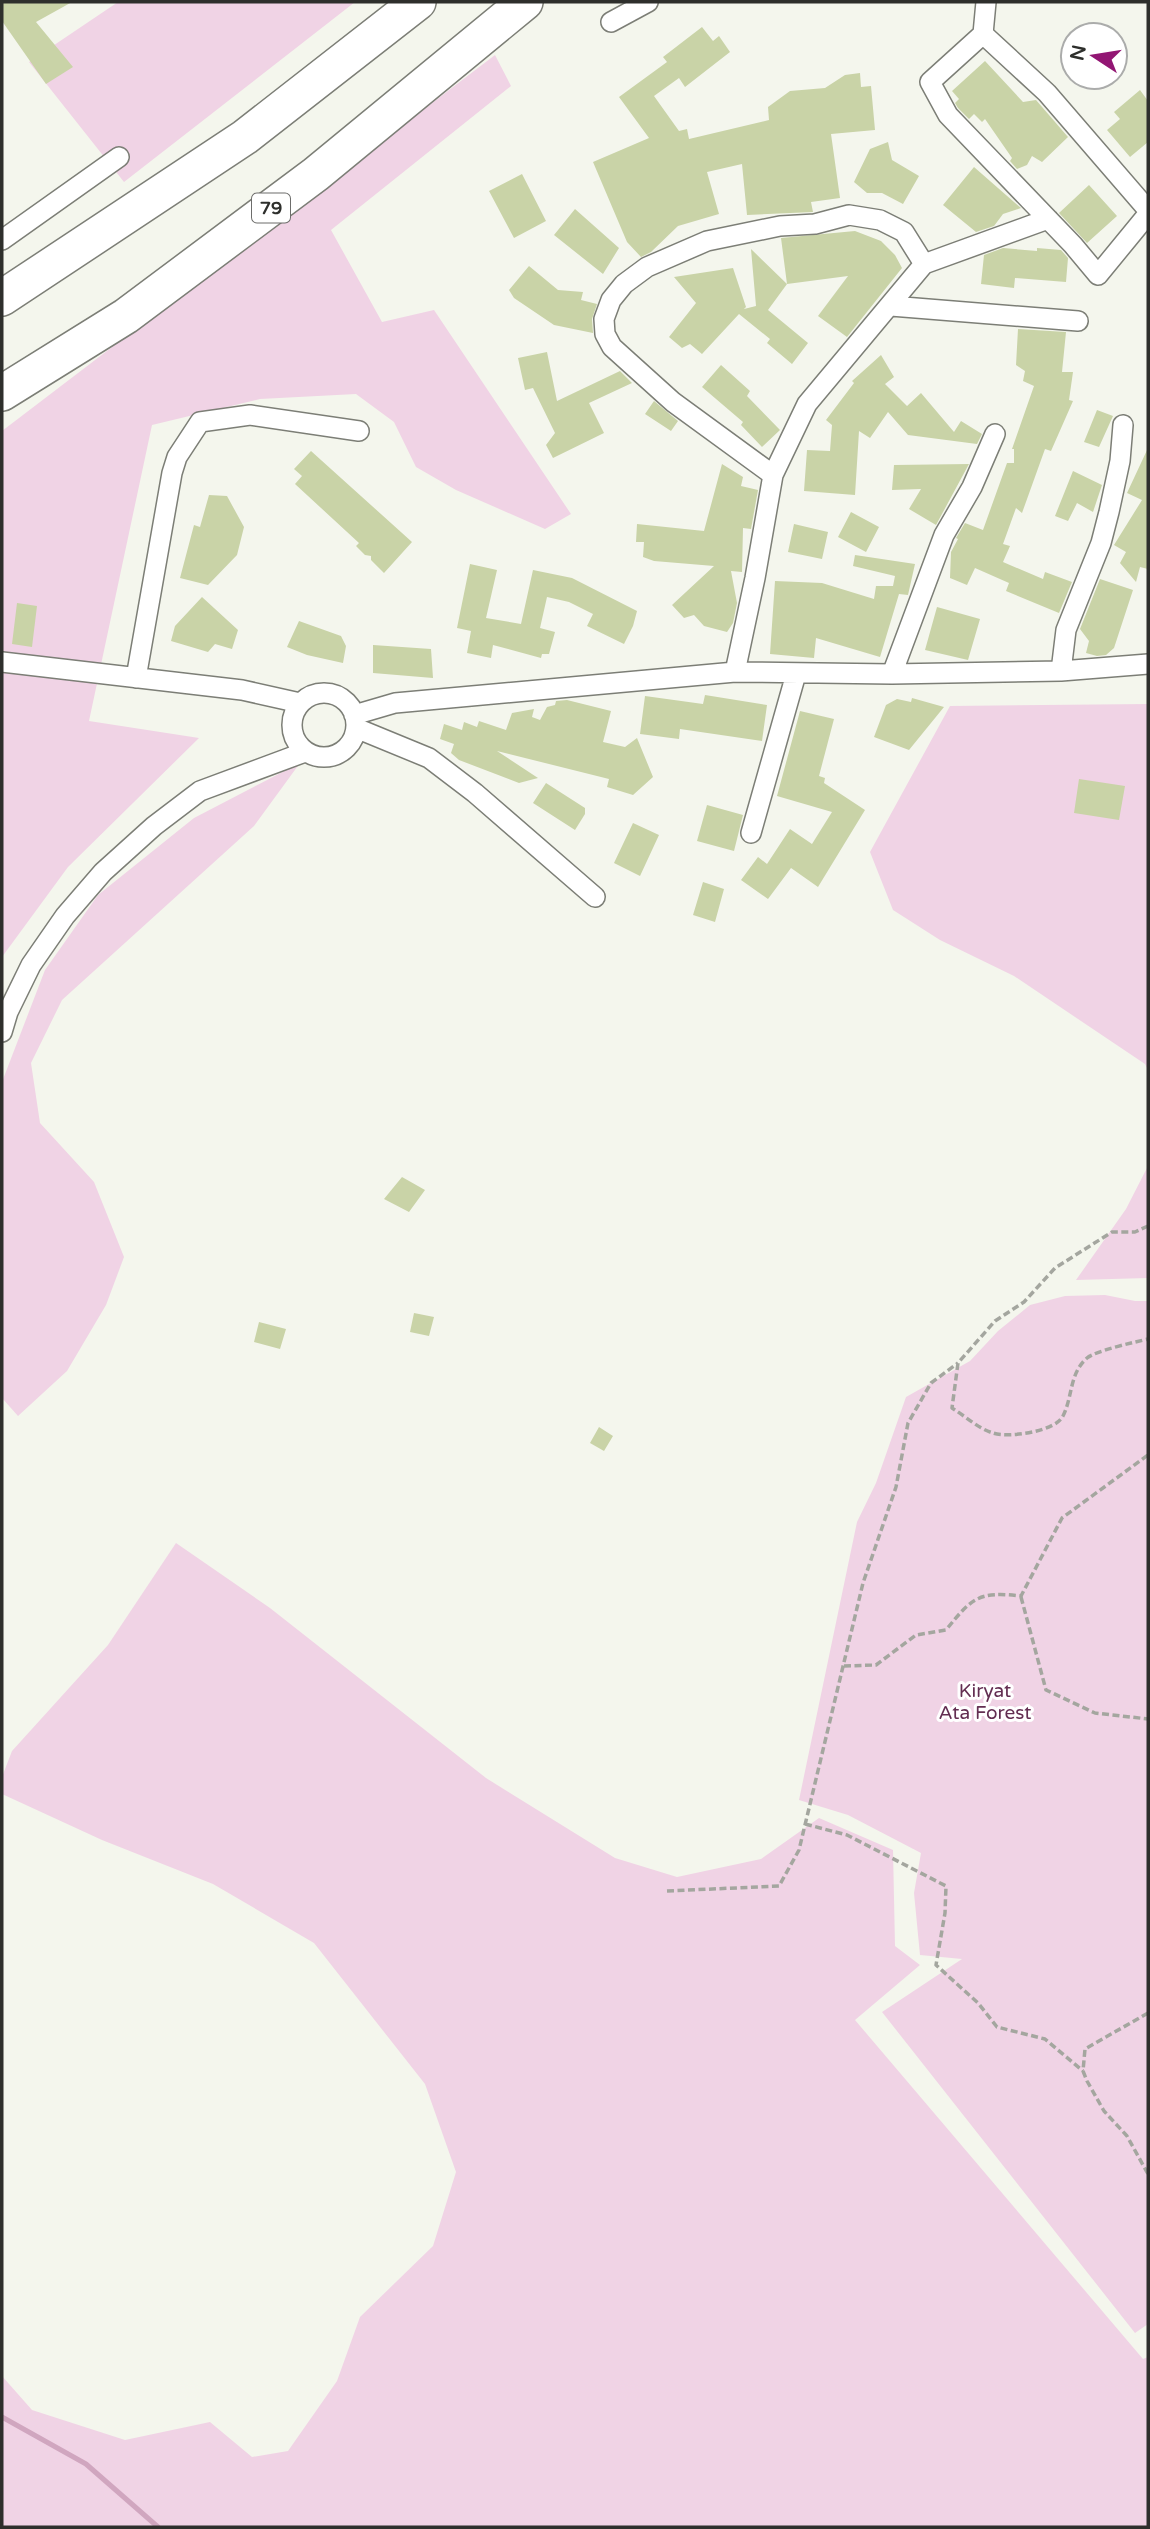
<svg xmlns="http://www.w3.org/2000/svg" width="1150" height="2529" font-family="'Varela Round',sans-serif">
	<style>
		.green { fill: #f0d3e5 }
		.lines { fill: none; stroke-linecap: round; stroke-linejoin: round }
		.stream { stroke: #d0a6bf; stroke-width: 5 }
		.building { fill: #c9d3a7 }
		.street-casing { stroke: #7c7e76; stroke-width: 22 }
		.highway-casing { stroke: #7c7e76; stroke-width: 38 }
		.path { stroke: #a4a69f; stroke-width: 3.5; stroke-dasharray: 7 3.5; stroke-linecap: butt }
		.street { stroke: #fff; stroke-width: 19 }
		.highway { stroke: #fff; stroke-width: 35 }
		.labels { text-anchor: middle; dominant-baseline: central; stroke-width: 6; stroke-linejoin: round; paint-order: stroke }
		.shield { fill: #fff; stroke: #6d6d6b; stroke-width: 2 }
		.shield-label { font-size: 18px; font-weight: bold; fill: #2e2f2c }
		.park-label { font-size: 19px; fill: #632e52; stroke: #fff }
	</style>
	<rect width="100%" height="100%" fill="#f4f6ed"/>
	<!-- green -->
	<path class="green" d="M118 2H355L124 182 29 62Z
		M495 55 511 86 331 230 382 322 434 310 571 514 545 529 456 490 416 467 394 422 356 394 260 399 152 425 89 721 199 738 68 867 2 957V431Z
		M1148 704V1070L1145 1064 1014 976 940 940 893 910 870 852 950 706Z
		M300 763 254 826 62 1000 31 1063 40 1123 94 1182 124 1257 106 1305 67 1371 18 1416 2 1398V1082L45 970 98 895 194 818Z
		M1148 1166V1278L1076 1280 1126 1209Z
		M1105 1295 1135 1301H1148V2324L1135 2333 882 2012 962 1959 920 1955 914 1893 921 1853 848 1815 799 1800 857 1522 876 1483 906 1397 970 1361 998 1331 1030 1305 1065 1296Z
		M176 1543 270 1608 486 1778 615 1858 677 1877 761 1859 819 1818 893 1850 895 1946 920 1965 855 2020 1143 2359 1148 2357V2527H2V2376L32 2410 125 2440 210 2422 252 2457 288 2451 337 2381 360 2317 433 2246 456 2172 425 2084 314 1943 213 1884 102 1840 2 1794V1777L12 1751 108 1645Z"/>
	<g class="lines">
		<!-- stream -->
		<path class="stream" d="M2 2417 86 2464 158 2527"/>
	</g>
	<!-- building -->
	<path class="building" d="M2 2H72L36 22 73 67 46 84 2 21Z
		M702 27 713 41 719 36 730 52 685 87 679 78 654 96 679 131 687 129 689 139 769 120 768 107 790 91 825 88 845 75 860 73 861 87 871 86 875 130 831 134 840 198 811 202 813 212 747 215 742 164 707 172 719 214 678 226 651 252 641 257 627 242 593 162 649 138 619 97 667 62 663 57Z
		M985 61 1023 102 1036 100 1068 137 1042 162 1032 156 1027 165 1017 169 1010 161 1012 158 985 119 982 122 974 114 969 119 958 108 955 103 959 99 952 91Z
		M1140 90 1148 101V142L1130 157 1107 130 1120 119 1114 112Z
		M888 142 892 160 919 176 903 204 882 193H867L854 182 870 149Z
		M974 167 1021 208 1003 214 994 226 976 232 943 205Z
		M522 174 546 221 514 238 489 191Z
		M1089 185 1117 216 1087 243 1059 213Z
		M575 209 619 248 603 274 554 235Z
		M855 231 881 241 895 255 902 268 847 337 818 316 848 276 787 284 781 238Z
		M1003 248 1037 251V248L1061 250 1068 258 1066 282 1015 278 1014 288 981 284 984 255Z
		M751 249 787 284 768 310 808 343 792 364 767 343 770 339 739 314 702 354 690 344 682 348 669 337 696 303 674 277 733 268 746 307 744 309 756 306Z
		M529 266 558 290 583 292 581 300 597 304 592 319 593 333 554 325 514 298 509 290Z
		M1018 329 1066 332 1062 372H1073L1069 400 1073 401 1051 451 1045 449 1022 513 1016 508 1003 544 1010 546 1003 562 1043 579 1045 572 1072 582 1059 613 1006 591 1009 583 975 568 967 585 950 578 951 552 958 539 956 538 965 523 983 530 1007 463H1014V449H1012L1034 386 1023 381 1025 371 1016 365Z
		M547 352 557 401 620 371 632 383 589 403 604 433 553 458 546 445 555 433 533 388 525 390 518 358Z
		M881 355 894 377 885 384 907 406 921 393 954 432 961 421 982 434 977 444 908 435 888 412 870 438 859 431 855 495 804 491 807 450 830 451 832 425 826 420 854 383 852 381Z
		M721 365 750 391 747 396 780 430 762 447 741 425 743 422 702 387Z
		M654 401 678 421 671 431 645 414Z
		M1097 410 1113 416 1099 447 1084 442Z
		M1148 448V569L1140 567 1136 582 1120 563 1126 552 1114 545 1142 500 1127 493Z
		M311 451 412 542 384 573 371 560V556L365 555 356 546 359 543 295 484 302 476 294 469Z
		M722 464 743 477 741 486 758 490 751 529 743 528 742 572 731 571 737 603 733 623 727 632 704 626 694 615 684 618 672 605 714 566 654 561 643 557 644 542H636L637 524 704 531Z
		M969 464 936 525 909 509 921 489 892 490 894 465Z
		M1073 471 1102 485 1093 512 1077 503 1068 521 1055 516Z
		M209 495 227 496 244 527 237 555 208 585 180 578 194 525 200 527Z
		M851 512 879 527 866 552 838 537Z
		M794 524 828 532 822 559 788 552Z
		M855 555 915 564 908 595 899 594 880 657 816 638 814 658 770 654 775 581 822 583 874 599 876 586H893L895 576 853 566Z
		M470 564 497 570 486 618 521 624 533 570 572 578 637 611 633 626 624 644 587 626 593 614 569 602 547 597 540 628 555 632 549 654H542L541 658 493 645 491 658 467 653 471 631 457 628Z
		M1100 579 1133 590 1114 648 1106 655 1097 656 1086 653 1089 641 1080 629Z
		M202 597 238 630 232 649 215 644 208 652 171 641 175 626Z
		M17 603 37 606 32 647 12 644Z
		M937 607 980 619 968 660 925 650Z
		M299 621 341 636 346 646 343 663 307 655 287 647Z
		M373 645 431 649 433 678 373 673Z
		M705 695 767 705 762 741 680 729 679 739 640 734 645 696 703 704Z
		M912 698 944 707 909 750 874 737 886 705 897 699 911 702Z
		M567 700 611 711 603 742 625 747 637 738 653 777 633 795 607 787 609 779 497 751 538 778 519 783 459 760 451 753 454 744 440 739 444 724 462 730 464 722 477 727 479 721 506 730 512 713 534 709 532 717 540 720 547 707 555 705 556 701Z
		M800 711 834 719 819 776 825 778 824 783 865 810 818 887 791 868 768 899 741 880 758 857 767 864 790 829 812 844 832 812 777 796Z
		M1079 779 1125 786 1119 820 1074 813Z
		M546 783 585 808V814L575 830 533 803Z
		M707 805 743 815 734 851 697 841Z
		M633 823 659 835 640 876 614 863Z
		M703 882 724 889 715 922 693 915Z
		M402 1177 425 1190 409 1212 384 1199Z
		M414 1313 434 1317 429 1336 410 1332Z
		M259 1322 286 1329 280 1349 254 1342Z
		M599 1427 613 1436 604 1451 590 1443Z"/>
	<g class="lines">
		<!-- street casing -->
		<g class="street-casing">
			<path id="street" d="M611 22 648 2
				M983 34 986 2
				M1148 210 1047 93 983 34 930 82 948 115 1073 245 1098 275 1148 214
				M2 240 119 157
				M924 264 1048 219
				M891 306 1078 321
				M2 662 242 690 300 703
				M1061 671 1066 630 1101 543 1109 512 1120 461 1123 425
				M735 672 755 578 773 475 807 404 924 264 904 232 880 220 849 215 815 224 780 226 707 241 647 267 624 284 611 300 604 319 605 334 612 347 673 402 773 475
				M892 674 944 535 972 487 995 434
				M136 678 172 473 177 457 200 422 250 415 359 431
				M292 725a32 32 0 1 1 64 0a32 32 0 1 1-64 0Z
				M354 715 395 703 735 672 892 674 1061 671 1148 664
				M356 728 429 758 475 793 595 897
				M751 833 796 674
				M2 1032 8 1012 31 965 65 916 103 872 154 826 200 791 305 752"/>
		</g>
		<!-- highway casing -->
		<g class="highway-casing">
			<path id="highway" d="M2 298 245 137 418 2
				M2 393 126 316 316 174 525 2"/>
		</g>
		<!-- path -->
		<path class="path" d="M1148 1226 1135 1232H1112L1055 1268 1024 1302 995 1321 958 1363 952 1408C965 1416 979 1429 993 1433 1008 1438 1055 1432 1063 1416 1073 1396 1069 1374 1087 1358 1095 1351 1135 1342 1148 1339
			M1021 1597 1046 1690 1095 1713 1148 1719
			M844 1666 876 1665 916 1635 946 1630C972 1598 978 1591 1021 1596L1062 1518 1148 1455
			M805 1824 847 1835 946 1886 945 1913 936 1965 978 2003 997 2027 1045 2039 1083 2071
			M667 1891 779 1886 799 1850 863 1583 896 1487 908 1423 931 1383 958 1363
			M1148 2013 1085 2049 1083 2071 1087 2081 1104 2111 1127 2136 1148 2174"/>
		<!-- street -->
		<use href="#street" class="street"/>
		<!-- highway -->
		<use href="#highway" class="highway"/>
	</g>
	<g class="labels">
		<!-- shield labels -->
		<rect class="shield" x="252" y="193.5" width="38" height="29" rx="5"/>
		<g class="shield-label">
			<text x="271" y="208">79</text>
		</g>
		<!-- park labels -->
		<g class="park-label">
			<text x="985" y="1691">Kiryat<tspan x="985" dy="22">Ata Forest</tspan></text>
		</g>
	</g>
	<!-- border -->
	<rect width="1150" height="2529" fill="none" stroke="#2e2f2c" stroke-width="7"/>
	<!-- north arrow -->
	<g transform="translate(1094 56) rotate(282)"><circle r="33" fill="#ffffff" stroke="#abacab" stroke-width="2"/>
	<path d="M0-5L12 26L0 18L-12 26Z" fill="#921673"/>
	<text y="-10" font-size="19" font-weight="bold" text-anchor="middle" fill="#2e2f2c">N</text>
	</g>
</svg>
